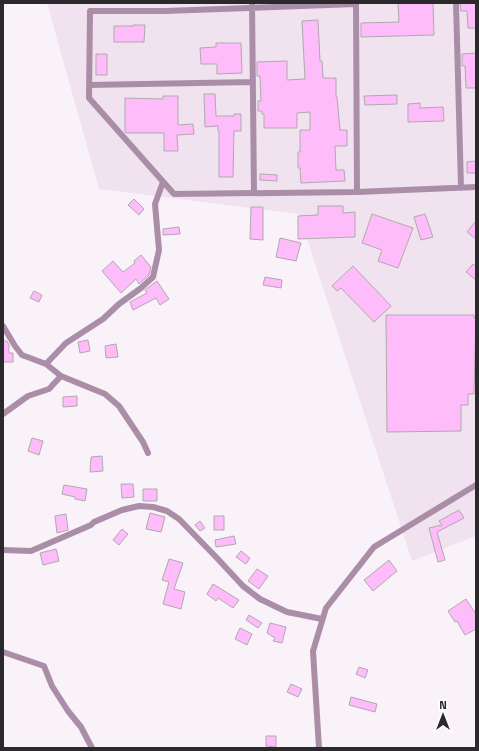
<svg xmlns="http://www.w3.org/2000/svg" width="479" height="751" font-family="'Titillium Web',sans-serif">
	<style>
		.built { fill: #f0e3ef }
		.building { fill: #febdfa; stroke: #afa9ae }
		.lines { fill: none; stroke-linecap: round; stroke-linejoin: round }
		.minor { stroke: #aa8ea8; stroke-width: 6 }
	</style>
	<rect width="100%" height="100%" fill="#f9f2f8"/>
	<!-- built -->
	<path class="built" d="M47 3H476V536L412 561 299 214 99 189Z"/>
	<!-- building -->
	<path class="building" d="M398 3H433L434 35 361 37V23L399 22Z
		M460 3H476V28H468L467 11H461Z
		M318 20 320 61H322L323 78H336V97H337L340 130H347V146H335L336 170H344L345 181 301 183 300 168H298V152H300V130H310V112L297 113V128H264V114H262V111H258V101H261L260 76H257V62L287 61V80L305 79 302 21Z
		M133 25H145L144 42H114V26H133Z
		M216 43H241L242 73 217 74V64H201L200 48 216 47Z
		M476 53V88H466L465 66H462V54Z
		M96 54H107V75H96Z
		M204 94H215L216 116H234V114H241V131H234L233 177H219V131H218V126L205 127Z
		M397 95V104L365 105 364 96Z
		M163 96H178V125L193 124 194 134 177 135 178 151H164V133H126L125 132V98L163 99Z
		M420 103V108L443 107 444 121 408 122V104Z
		M476 161V173H467V162Z
		M260 174 277 175V181L260 180Z
		M134 199 144 209 139 215 128 205Z
		M318 206H343V213L355 212V237L298 239V216L318 215Z
		M251 207H263V240L250 239Z
		M372 214 413 228 398 268 378 261 382 250 362 243Z
		M425 214 433 237 421 240 414 217Z
		M476 221V239L467 232Z
		M179 227 180 234 163 235V229Z
		M280 238 301 243 296 261 276 257Z
		M141 255 151 267 149 275 139 284 136 279 121 293 102 271 113 261 123 272 135 263 134 261Z
		M473 264 476 267V280L466 272Z
		M353 266 391 306 374 322 341 288 337 291 332 286Z
		M265 277 282 280 281 288 263 285Z
		M157 281 169 299 160 305 156 298 133 310 130 302 147 293 145 290Z
		M34 291 42 295 39 302 30 298Z
		M386 315H474V318H476L474 394H468V405H461V431L387 432Z
		M88 340 90 351 80 353 78 342Z
		M3 341H7L9 345V353H13V362H3Z
		M116 344 118 357 106 358 105 346Z
		M77 396V406L63 407V397Z
		M32 438 43 441 39 455 28 451Z
		M102 456 103 471 90 472 91 457Z
		M121 484H133L134 497 122 498Z
		M64 485 87 489 85 501 75 499V497L62 494Z
		M143 489H157V501H143Z
		M459 510 464 518 437 532 445 560 438 562 429 528 442 525 439 521Z
		M150 513 165 517 161 532 146 529Z
		M66 514 68 530 57 533 55 516Z
		M214 516H224V530H214Z
		M200 521 205 528 200 531 195 525Z
		M122 529 128 534 119 545 113 540Z
		M234 536 236 544 216 547 215 540Z
		M56 549 59 561 43 565 40 553Z
		M241 551 250 558 246 564 236 557Z
		M169 559 183 563 174 589 185 592 181 609 163 604 169 582 162 580Z
		M389 560 397 571 373 591 364 580Z
		M257 569 268 576 259 589 248 581Z
		M213 584 239 600 233 608 218 598 216 601 207 594Z
		M466 599 476 614V629L465 635 457 621 455 622 448 611Z
		M249 615 262 623 258 628 246 620Z
		M270 623 286 627 282 643 273 641 275 638 267 633Z
		M240 628 252 634 247 645 235 639Z
		M359 667 368 670 365 678 356 674Z
		M291 684 302 689 298 697 287 692Z
		M351 697 377 704 375 712 349 705Z
		M266 736H276V747L266 746Z"/>
	<g class="lines">
		<!-- minor -->
		<path class="minor" d="M252 3 254 193
			M356 3 357 192 476 187
			M456 3 461 188
			M356 4 165 11H90L89 98 174 194 357 192
			M89 85 253 82
			M3 326 15 346 22 355 46 364 61 376 105 394 119 406 143 442 148 453
			M46 364 66 343 103 319 119 304 141 288 153 277 159 250 155 204 163 182
			M3 414 28 396 49 389 61 376
			M3 550 31 551 91 525 94 522 122 510 139 506 153 507 167 511 179 519 216 557 243 586 260 599 287 612 322 619
			M3 652 44 666 52 686 68 711 81 727 92 748
			M319 748 313 651 326 608 374 547 476 485"/>
	</g>
	<!-- border -->
	<rect width="479" height="751" fill="none" stroke="#2b292b" stroke-width="8"/>
	<!-- north arrow -->
	<g transform="translate(443 715)" stroke="#ffffff" stroke-width="3" paint-order="stroke">
	<path d="M0-3L7 15L0 10L-7 15Z" fill="#2b292b"/>
	<text y="-6" font-size="11" font-weight="bold" text-anchor="middle" fill="#2b292b">N</text>
	</g>
</svg>
